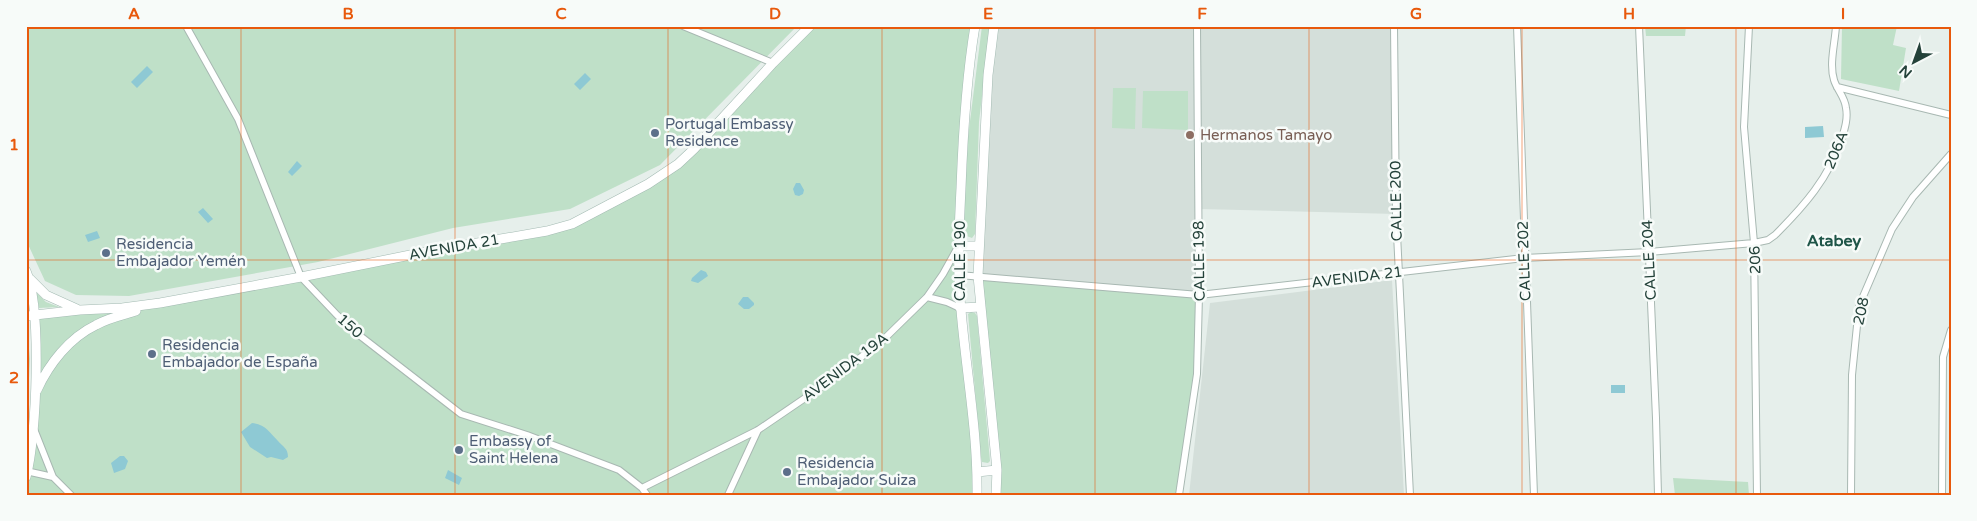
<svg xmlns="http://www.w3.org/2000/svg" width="1977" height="521" font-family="'Varela Round',sans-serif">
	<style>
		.built { fill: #d4dfda }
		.green { fill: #bfe0c8 }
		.water { fill: #8ec9d4 }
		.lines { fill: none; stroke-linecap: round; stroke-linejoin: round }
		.street-casing { stroke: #a8b8b2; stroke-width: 8 }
		.secondary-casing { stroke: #a4bbb3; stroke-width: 10 }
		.street { stroke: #fff; stroke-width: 6 }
		.secondary { stroke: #fff; stroke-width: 9 }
		.grid { fill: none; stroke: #e8590c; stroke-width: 1; stroke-opacity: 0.55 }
		.service-dot { fill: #5c6f8a; stroke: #f7fbf9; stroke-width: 2 }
		.education-dot { fill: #8d6e63; stroke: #f7fbf9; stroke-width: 2 }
		.labels { text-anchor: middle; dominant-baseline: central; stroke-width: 5; stroke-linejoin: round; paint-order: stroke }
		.service-label { font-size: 15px; fill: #4e5e75; stroke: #f7fbf9; text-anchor: start }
		.education-label { font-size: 15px; fill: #785e54; stroke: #f7fbf9; text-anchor: start }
		.street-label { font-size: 15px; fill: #24423a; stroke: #f7fbf9 }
		.neighbourhood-label { font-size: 16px; font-weight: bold; fill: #1f5548; stroke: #f7fbf9 }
		.neatline { fill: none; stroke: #e8590c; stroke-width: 2 }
		.grid-label { font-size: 16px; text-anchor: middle; font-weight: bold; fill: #e8590c }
	</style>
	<rect width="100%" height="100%" fill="#e6efeb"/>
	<!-- built -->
	<path class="built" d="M994 26H1394L1396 214 1198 209 1199 295 978 276Z
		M1392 280 1404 495H1189L1210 303Z"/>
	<!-- green -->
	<path class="green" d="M26 26H797L660 165 570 209 453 228 318 262 129 296 76 295 45 281 26 240Z
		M810 26H975L958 246 977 495H26L35 315 122 308 572 224 678 164Z
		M982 26H990L979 122 975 234 972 238 964 235 963 231 968 137Z
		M1645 26H1686L1685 36H1646Z
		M1842 26H1897L1893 45 1906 48 1899 91 1841 79Z
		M1113 88H1136L1135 129 1112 128Z
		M1143 91H1188V130L1142 128Z
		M978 276 1199 295 1197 374 1179 495H996Z
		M36 292 46 302 59 307 39 308Z
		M971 312 975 313 977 316 990 461 988 463 982 462 981 457 968 314Z
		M26 337 28 339 30 359 26 435Z
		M1673 478 1748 482 1749 495H1675Z"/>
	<!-- water -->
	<path class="water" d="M147 66 153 72 137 88 131 82Z
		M585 73 591 79 580 90 574 84Z
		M1823 126 1824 137 1805 138V127Z
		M297 161 302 166 292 176 288 172Z
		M796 183H800L804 190 803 194 799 196 795 195 793 189Z
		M203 208 213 219 208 223 198 212Z
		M97 231 100 238 88 242 85 235Z
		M701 270 706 272 708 276 698 283 691 281 692 278Z
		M743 297H748L754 303V305L749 309H744L738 304Z
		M1611 385H1625V393H1611Z
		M252 423C266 425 269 432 278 441 283 447 288 448 288 457L283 460 271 457 267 458 250 447 241 432Z
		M120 456H124L128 461 125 469 114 473 111 463Z
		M448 470 462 478 459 485 445 478Z"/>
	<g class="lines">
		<!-- street casing -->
		<g class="street-casing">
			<path id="street" d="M186 26 238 119 301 277 337 315 359 335 461 414 527 435 619 470 642 488 647 495
				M683 26 773 63
				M1394 26 1396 214 1410 495
				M1517 26 1534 495
				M1639 26 1656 418 1658 495
				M1749 26 1744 127 1754 243 1757 495
				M1837 87 1951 115
				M959 275 1199 295 1524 258 1649 252 1754 243 1768 240 1775 235C1804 206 1829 178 1842 138 1845 128 1848 118 1846 108 1845 97 1837 90 1834 80 1829 64 1835 43 1836 26
				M927 297 947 302 960 308
				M34 429 53 477
				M26 471 53 477 71 495
				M642 488 758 430 830 381 882 341 927 297 943 274 958 247
				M728 495 758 430
				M1179 495 1197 374 1199 295 1197 26
				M1851 495 1852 375 1859 306 1892 229 1913 197 1951 154
				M1942 495 1943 357 1951 330"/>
		</g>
		<!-- secondary casing -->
		<g class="secondary-casing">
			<path id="secondary" d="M975 26C966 80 963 134 961 188 959 229 957 270 961 310 966 371 978 433 977 495
				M994 26 988 75 978 276 997 470 996 495
				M958 246H979
				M26 271C42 308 37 437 26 477
				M30 279 46 295 77 309
				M960 308 981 307
				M26 316 80 310 122 308 160 303 301 277 425 252 547 231 572 224 648 184 678 164 694 149 773 63 810 26
				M37 390C49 364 69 338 96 325 108 318 123 315 136 311
				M977 472 997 470"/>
		</g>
		<!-- street -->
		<use href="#street" class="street"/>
		<!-- secondary -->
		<use href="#secondary" class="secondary"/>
	</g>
	<!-- grid -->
	<path class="grid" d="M241 26V495M455 26V495M668 26V495M882 26V495M1095 26V495M1309 26V495M1522 26V495M1736 26V495M26 260H1951"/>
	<!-- markers -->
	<g class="service-dot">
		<circle cx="655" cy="133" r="5"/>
		<circle cx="106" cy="253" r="5"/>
		<circle cx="152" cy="354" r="5"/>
		<circle cx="459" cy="450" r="5"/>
		<circle cx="787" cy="472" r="5"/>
	</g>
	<circle class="education-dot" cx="1190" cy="135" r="5"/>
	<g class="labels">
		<!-- service labels -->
		<g class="service-label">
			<text x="665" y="124">Portugal Embassy<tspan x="665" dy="17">Residence</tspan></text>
			<text x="116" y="244">Residencia<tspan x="116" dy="17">Embajador Yemén</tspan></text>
			<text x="162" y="345">Residencia<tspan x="162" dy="17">Embajador de España</tspan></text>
			<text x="469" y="441">Embassy of<tspan x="469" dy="17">Saint Helena</tspan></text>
			<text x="797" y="463">Residencia<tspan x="797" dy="17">Embajador Suiza</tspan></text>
		</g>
		<!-- education labels -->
		<g class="education-label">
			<text x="1200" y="135">Hermanos Tamayo</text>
		</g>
		<!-- street labels -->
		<g class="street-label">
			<text transform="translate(1836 150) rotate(-68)">206A</text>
			<text transform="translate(1396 201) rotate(-91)">CALLE 200</text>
			<text transform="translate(454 247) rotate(-10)">AVENIDA 21</text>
			<text transform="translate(1649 260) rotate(-93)">CALLE 204</text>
			<text transform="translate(1755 260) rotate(-92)">206</text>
			<text transform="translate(960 261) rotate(-90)">CALLE 190</text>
			<text transform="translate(1199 261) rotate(-91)">CALLE 198</text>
			<text transform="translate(1524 261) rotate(-92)">CALLE 202</text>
			<text transform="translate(1357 277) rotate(-7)">AVENIDA 21</text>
			<text transform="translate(1861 311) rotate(-78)">208</text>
			<text transform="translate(350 326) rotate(42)">150</text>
			<text transform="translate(845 367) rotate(-37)">AVENIDA 19A</text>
		</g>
		<!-- neighbourhood labels -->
		<g class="neighbourhood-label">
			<text x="1834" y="241">Atabey</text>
		</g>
	</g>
	<!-- border -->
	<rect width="1977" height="521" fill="none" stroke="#f7fbf9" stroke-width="55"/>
	<!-- north arrow -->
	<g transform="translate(1914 62) rotate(221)" stroke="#f7fbf9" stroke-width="4" paint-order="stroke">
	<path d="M0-4L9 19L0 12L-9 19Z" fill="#24423a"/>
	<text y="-8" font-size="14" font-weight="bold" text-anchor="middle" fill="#24423a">N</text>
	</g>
	<rect x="28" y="28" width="1922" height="466" class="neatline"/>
	<g class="grid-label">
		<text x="134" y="19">A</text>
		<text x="348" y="19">B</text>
		<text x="561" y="19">C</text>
		<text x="775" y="19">D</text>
		<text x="988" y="19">E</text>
		<text x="1202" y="19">F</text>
		<text x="1416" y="19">G</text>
		<text x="1629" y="19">H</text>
		<text x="1843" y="19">I</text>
		<text x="14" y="150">1</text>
		<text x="14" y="383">2</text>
	</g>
</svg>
